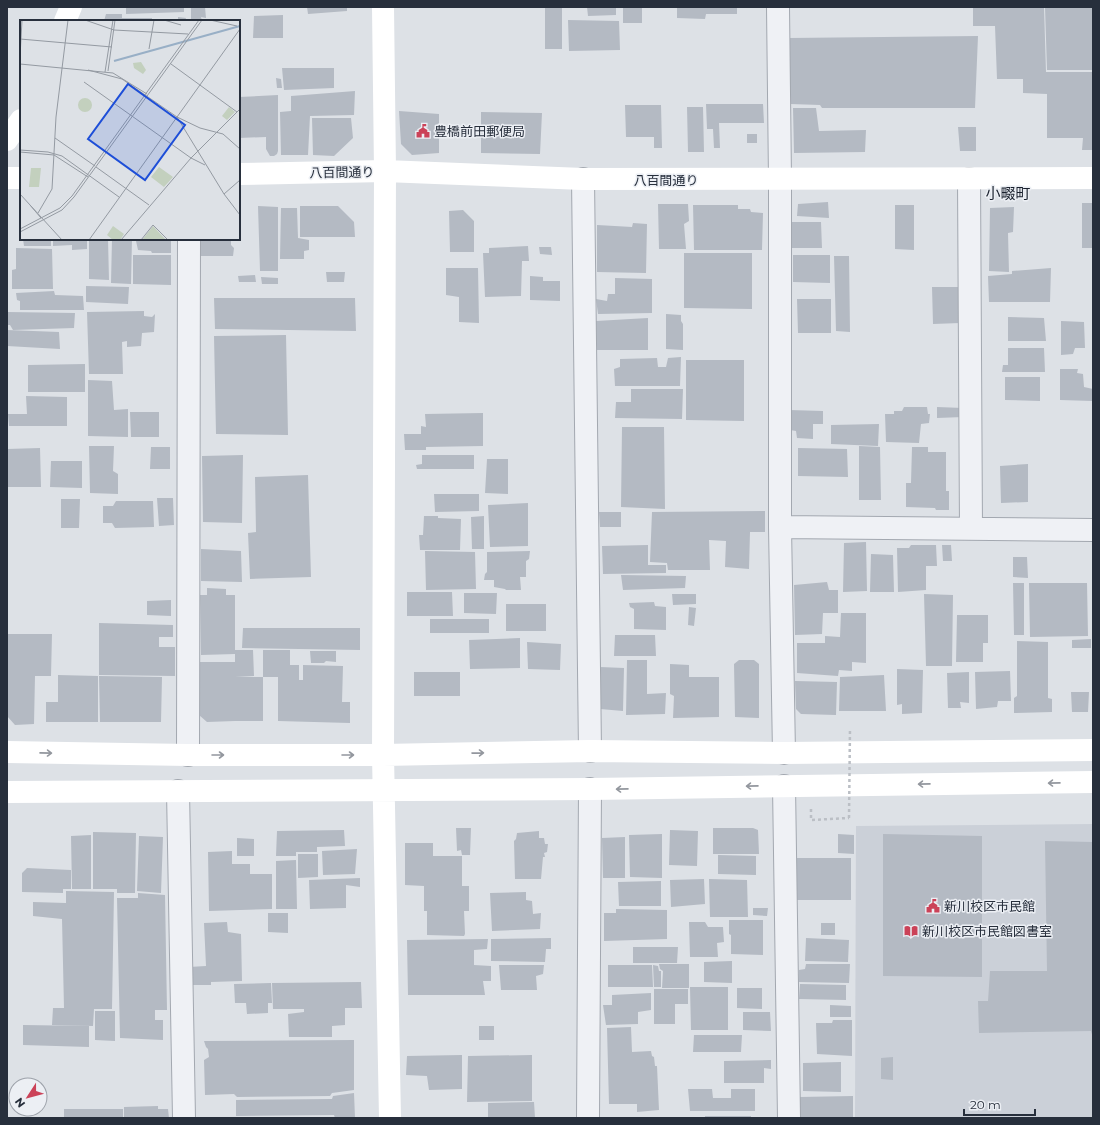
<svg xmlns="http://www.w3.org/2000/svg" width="1100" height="1125" font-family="Montserrat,'Noto Sans JP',sans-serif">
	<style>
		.built { fill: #cbd0d8 }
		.building { fill: #b4bac3 }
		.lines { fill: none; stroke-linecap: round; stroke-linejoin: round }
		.street-casing { stroke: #a3a8b0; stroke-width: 24 }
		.path { stroke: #bbbfc5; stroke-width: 2.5; stroke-dasharray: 3 3; stroke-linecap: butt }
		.street { stroke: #eff1f5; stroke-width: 22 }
		.secondary { stroke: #fff; stroke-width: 22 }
		.path-bridge { stroke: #bbbfc5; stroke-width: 2.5; stroke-dasharray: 3 3; stroke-linecap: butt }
		.oneway { stroke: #93979e }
		.labels { text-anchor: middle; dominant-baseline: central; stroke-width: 3; stroke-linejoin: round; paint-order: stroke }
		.poi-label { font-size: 13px; fill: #272f3c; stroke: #eceff4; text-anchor: start }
		.street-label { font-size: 13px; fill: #272f3c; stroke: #eceff4 }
		.quarter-label { font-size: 15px; fill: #19202d; stroke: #eceff4 }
		.inset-river { fill: none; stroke: #98afc6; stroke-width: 2 }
		.inset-road { fill: none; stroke: #949aa2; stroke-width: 1 }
		.view { fill: #1d4ed8; fill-opacity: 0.15; stroke: #1d4ed8; stroke-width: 2 }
		.inset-edge { fill: none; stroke: #272f3c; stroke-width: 2 }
	</style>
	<rect width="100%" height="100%" fill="#dde1e6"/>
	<!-- built -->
	<path class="built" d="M1093 824V1118H855L856 826Z"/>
	<!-- building -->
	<path class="building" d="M126 7H184V12L126 14Z
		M195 7H205L206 18 201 17 202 21H191V8H195Z
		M307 7H347V11L308 14Z
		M545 7H562V49H545Z
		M587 7H616V15L588 16Z
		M623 7H642V23H623Z
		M677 7H737V14H706L705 19 677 18Z
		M973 7H1044L1046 72H1093V150H1082L1083 138H1047V94L1023 93V79H997L995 26H973Z
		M1045 7H1093V70H1047Z
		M106 14H122V18H152V21H104Z
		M283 15V38H253L254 16Z
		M178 17 186 18 185 21H178Z
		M568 20 619 21 620 50 569 51Z
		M978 36 975 108H822L820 105 790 104 789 38Z
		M282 68H334V88L284 90Z
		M276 78 281 79 282 88H277Z
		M355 91 354 115 310 116 308 155H281L280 112 291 111V96Z
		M278 95V151L277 154 274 156H270L266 149V137L239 138V97Z
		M706 104H763L764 123H719L720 148H714L713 129H707Z
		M625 105H661L662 148H654V137H626Z
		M687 107H703L704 152H688Z
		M793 108H816L819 131 866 130 865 152 794 153Z
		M399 111 439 114V153L412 155 401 144Z
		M481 112 542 113 540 154 481 153Z
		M312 118H351L353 138 334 156 313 155Z
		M958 127H976V151H960Z
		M747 134H757V143H747Z
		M828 202 829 218 797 216 798 204Z
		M1082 203H1093V248H1082Z
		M658 204H688L689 221 684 224 686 249H659Z
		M693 205H738V209H750L751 212 763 213 762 250H694Z
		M895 205H914V250L895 249Z
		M258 206 278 207V271H260Z
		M300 206H338L354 222 355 237H300Z
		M1014 207 1013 232 1008 233 1009 272 989 271 990 208Z
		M281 208H297L298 238 309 240V250L304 251V259H280Z
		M463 210 474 221V252H450L449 211Z
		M790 222H821L822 248H792Z
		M633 223 647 224 646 273 597 272V225L632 227Z
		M23 239H51V246H24Z
		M53 239H87V249L72 250V245L53 246Z
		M89 239H108L109 280 89 279Z
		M112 239H132L131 284 111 283Z
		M134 239H171V253H152L151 251 138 250 136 241Z
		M200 239H231V245L234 248 233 256H200Z
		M528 246 529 261H522L521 296 485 297 483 253H489V248Z
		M539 247H551L552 255 540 254Z
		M16 248 52 249 53 289H12V270L16 269Z
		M684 253H752V309L684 308Z
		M133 255H171V285L133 284Z
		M793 255H830V283L793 282Z
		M834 256H849L850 332 836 331Z
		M446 268H478L479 323 459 322V297L446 295Z
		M1051 268 1050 302H989L988 276 1012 274V271Z
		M326 272H345L344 282H327Z
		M255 275 256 282H239L238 276Z
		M530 276 543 277V281H560V301L530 300Z
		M261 277 278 278V284H262Z
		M615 278 652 279V313L598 314 596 299 607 301 608 294H615Z
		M86 286 129 287 128 304 86 302Z
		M932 287H959L960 323 933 324Z
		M54 291 55 295 83 296 84 310H20V301L17 300 16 293Z
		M214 298H355L356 331 215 329Z
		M797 299H831V333H798Z
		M144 311V316L152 317 155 314 154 332 142 333 141 346 127 347V341L122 342 123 374H89L87 312Z
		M8 312 75 313 74 328 13 330 10 325H7Z
		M666 314 681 315V321L683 324V350L666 349Z
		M1008 317 1044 318 1046 341H1008Z
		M648 318V350H597L596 321Z
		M1061 321 1084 322 1085 348H1075L1073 354 1061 355Z
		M7 330 59 332 60 349 7 346Z
		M286 335 288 435 216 434 214 336Z
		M1008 348H1044L1045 372H1002L1003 365H1008Z
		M681 357 680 386H615L614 369 620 367V359L657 358 658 367H666L668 358Z
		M686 360H744V421L686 420Z
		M85 364V392H28V365Z
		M1060 369H1078L1077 373 1083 374 1084 387 1093 389V401L1060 400Z
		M1005 377H1040V401L1005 400Z
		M88 380 112 381 114 410 128 409V437L88 436Z
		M631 389H683L682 419 615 418 616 402H631Z
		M26 396 67 397V426H9L8 414H27Z
		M904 407H927L928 414H930L929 423 921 424 919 443 886 442 885 414H894V411H902Z
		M937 407 963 408V417L937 418Z
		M789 410 823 411V424H813V439L797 438 796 431 790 430Z
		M130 412H159V437H131Z
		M483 413V446L426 447V450H405L404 434H421V426L426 427 425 414Z
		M879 424 878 446 831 444V425Z
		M622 427H664L665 509 621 507Z
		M89 446H114L113 471 118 474V494L90 493Z
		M859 446 880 447 881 500H859Z
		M151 447H170V469H150Z
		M912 447H928V452H946V491H949V510H936L935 508 906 507V483H911Z
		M40 448 41 487H7V449Z
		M798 448 847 449 848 477 798 476Z
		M243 455 242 523 203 522 202 456Z
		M422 455H474V469H417L416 465 422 464Z
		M487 459H508V494L485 493Z
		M51 461H82V488L50 487Z
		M1028 464V502L1001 503 1000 466Z
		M308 475 311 577 250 579 248 533 256 532 255 477Z
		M434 494H479V511L435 512Z
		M157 498H173L174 525 159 526Z
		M61 499H80L79 528H61Z
		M116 501H153L154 527 115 528 112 523H103V506H113Z
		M528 503V546L490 547 488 505Z
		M765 511V532H750L749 569 725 567 726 541 709 540 710 570H668L667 563 650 562 652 512Z
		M599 512H621V527H600Z
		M424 516H438V518L461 519 460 550H420L419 535H423Z
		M484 516V549H472L471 517Z
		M866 542 867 591 843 592 844 543Z
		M648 545V565H666V573L603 574 602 546Z
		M911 545H936L937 566H926V590L898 592 897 548H909Z
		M942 545H951L952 561H943Z
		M201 549 241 551 242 582 201 581Z
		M425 551 475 552 476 589 426 590Z
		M530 551 529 559 526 561V577H520L521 590H506L505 589 494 587V580H484L485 574 487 572V552Z
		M871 554 893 555 894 592H870Z
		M1013 557H1027L1028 578 1013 577Z
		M621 575 686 576 685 588 623 590Z
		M827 582 829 590H838V613H823L822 634 795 635 794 585Z
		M1013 583H1024V635H1014Z
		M1029 583H1087L1088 636 1030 637Z
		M207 588 226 589V595H235V650H253L254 676 235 677H263V721H235L207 722 199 715V662H235V654L201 655 200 595H207Z
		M407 592H452L453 616H407Z
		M464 593H497L496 614 464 613Z
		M672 594H696V604L673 605Z
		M924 594 953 595 952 666H926Z
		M171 600V616L147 615V601Z
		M654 602 655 606 666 607V630L634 629V609L630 607 629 603Z
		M506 604H546V631H506Z
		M689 607 696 608 694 626 688 625Z
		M841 613H866V663L852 662V671L839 670 838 676 797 673V643H825V636L840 637Z
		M957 615H988V643H983V662H956Z
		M430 619H489V633H430Z
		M99 623 173 625V637H159V647H175V676L99 675Z
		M243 628H360V650L242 648Z
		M7 634H52L51 676H35L34 724 15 725 7 716Z
		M615 635H655L656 656H614Z
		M520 638V668L470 669 469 640Z
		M1091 639V648H1072V640Z
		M1017 641 1048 642V698L1052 699V712L1014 713V698L1017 696Z
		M527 642 561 644 560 670 528 669Z
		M263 650H290V665H299V680H303V665L343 666 342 702H350V723L278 721V677H263Z
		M310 651H336V662L326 661 324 663H311Z
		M627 660H647V694L666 693 665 714 626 715Z
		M739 660H754L759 664V718L735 717 734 664Z
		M670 664 689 665V677H719V717L673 718 674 696 670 694Z
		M600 667 624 668 623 711 600 709Z
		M897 669 923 670 922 713 902 714V704L897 705Z
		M1010 671 1011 701H998L997 707 976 709 975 672Z
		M414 672H460V696H414Z
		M969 672V703L960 702 961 708H948L947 673Z
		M58 675 98 676V722H46V702H58Z
		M884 675 886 711H839L840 677Z
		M99 676 162 677 161 722H100Z
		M795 681 837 682 836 715 801 714 796 709Z
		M1071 692H1089L1088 712H1072Z
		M456 828H471L470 855H462L461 850 457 851Z
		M713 828H753L758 830 759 854H713Z
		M344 830 345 846 317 847V852H296V856H276L277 831Z
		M670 830 698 831 697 866 669 865Z
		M539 831V838H544L545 844H548L547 852 544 853 545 857H543L541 879H515L514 841 516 839 517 833Z
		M93 832 136 833 135 893H117V889H93Z
		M662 834V878L630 877 629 835Z
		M838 834 854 835V854L838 853Z
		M883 834 982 836V977L883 976Z
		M91 835V889H72L71 836Z
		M139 836 163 837 161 893 137 891Z
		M625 837V878H603L602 838Z
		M237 838 254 839V856H237Z
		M1045 841 1093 842V1038L1091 1031 979 1033 978 1001H988L990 971H1047Z
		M405 843H433V856H462V886H469V911H464L465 934 464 936 427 935V911H424V886L405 885Z
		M357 849 355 874 323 875 322 851Z
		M232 851V864H250V874H272V909L209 911 208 852Z
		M298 854H318V877L298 878Z
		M718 855 756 856V875L718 874Z
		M796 858H851V900H796Z
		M296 860 297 909H276V861Z
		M27 868 71 870V889H63V893L22 892V873Z
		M360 878V887L346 885V908L310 909 309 880Z
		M704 879 705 904 671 907 670 880Z
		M709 879 747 880 748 917H710Z
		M661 881V906H619L618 882Z
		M66 891 114 892 112 1009H94L93 1026 52 1025 53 1008H64L62 919 33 916V902L66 903Z
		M526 892V900L532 901 533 914 541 913 540 929 492 931 490 893Z
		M138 893 165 895 167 1010H155V1020H163V1040L120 1038 117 898H138Z
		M753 908H768L767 916 753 915Z
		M616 909 667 910V939L604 941V913H616Z
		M268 913H288V933L268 932Z
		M729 920H763V955L731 954V935L729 934Z
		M227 922 228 932 241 934 242 981 211 982V985H190L189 967 206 966 204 923Z
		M689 922H705L708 927H723L724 942 717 943 718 957H690Z
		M821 923H835V935H821Z
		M551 938V949H546L545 962 491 961V939Z
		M806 938 849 940 848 962 805 961Z
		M488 939 487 949 474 950V965L491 966V981H483L485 995H408L407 940Z
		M633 947H678L677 963H633Z
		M732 961V983L704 982V962Z
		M659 964H689V988H662L663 971 660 969Z
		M806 964H850L849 983 799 982V970L805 969Z
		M499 965H544L543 974 536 976 537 990H501Z
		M608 965H652L653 987H608Z
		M653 965 658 966 659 971H661V987H654Z
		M361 982 362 1008H345V1025L332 1026V1037H289L288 1014 304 1012V1009H273L272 983Z
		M271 983 272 1003H268V1013L247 1014 246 1003H235L234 984Z
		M800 984 846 985V1000L799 999Z
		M690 987H728V1030H691Z
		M737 988H762V1009L737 1008Z
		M654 989H688V1004H675V1024H654Z
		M651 993V1010L638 1012V1024L606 1025 603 1005H612V995Z
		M830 1005 851 1006V1017H830Z
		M95 1011H115V1041L95 1040Z
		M743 1012H770L771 1031 743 1030Z
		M833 1020H852V1056L817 1054 816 1023H832Z
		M23 1025 89 1026V1047L23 1045Z
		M479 1026H494V1040H479Z
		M631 1027 632 1052 651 1051 652 1056 654 1057 655 1066H657L659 1110 637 1112V1104H609L607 1028Z
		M694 1035H742L741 1052H693Z
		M354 1040V1090L332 1093 330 1096 237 1097 234 1094 205 1095 204 1060 209 1057 208 1049 206 1047 204 1041Z
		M462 1055V1089L429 1090 427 1076 406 1075 407 1056Z
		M532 1055V1101L467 1102 468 1056Z
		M893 1057V1080L881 1079V1058Z
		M771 1060V1069L764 1068V1083H724V1061Z
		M841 1062V1092L803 1091V1063Z
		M688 1089H712L713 1098H731V1089H755V1111H690Z
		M354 1093 355 1118H335L334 1115 236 1116V1100L332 1099 333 1096Z
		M853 1096V1118H799L800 1097Z
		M534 1102 535 1118H488V1103Z
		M158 1106V1109H168L169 1118H124V1107Z
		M64 1109H123V1118H64Z
		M705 1116H751V1118H705Z"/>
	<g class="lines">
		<!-- street casing -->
		<g class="street-casing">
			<path id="street" d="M778 7 780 180V527L784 753
				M583 179 590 751
				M969 179 971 529
				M780 527 1093 530
				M188 755 189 239
				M784 786 789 1118
				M178 791 184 1118
				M588 1118 590 789"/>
		</g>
		<!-- path -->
		<path class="path" d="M811 809V820L849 818"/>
		<!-- street -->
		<use href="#street" class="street"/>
		<!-- secondary -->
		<path class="secondary" d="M383 7 385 171 383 755 390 1118
			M65 21 71 7
			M7 140 21 120
			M239 174 385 171 583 179 1093 178
			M7 178H21
			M7 752 188 755H383L590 751 784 753 1093 750
			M7 792 590 789 1093 782"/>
		<!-- path-bridge -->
		<path class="path-bridge" d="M849 818 850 728"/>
	</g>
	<!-- one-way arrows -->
	<defs><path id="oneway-shaft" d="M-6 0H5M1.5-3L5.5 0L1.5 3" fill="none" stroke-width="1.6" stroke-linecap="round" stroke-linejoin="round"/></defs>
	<g class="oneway">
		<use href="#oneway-shaft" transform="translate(46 753) rotate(1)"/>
		<use href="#oneway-shaft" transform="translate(478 753) rotate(-1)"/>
		<use href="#oneway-shaft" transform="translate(218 755)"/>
		<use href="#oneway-shaft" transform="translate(348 755)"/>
		<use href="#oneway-shaft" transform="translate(1054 783) rotate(179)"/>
		<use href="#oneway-shaft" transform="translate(924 784) rotate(179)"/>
		<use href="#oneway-shaft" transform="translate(752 786) rotate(179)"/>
		<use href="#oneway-shaft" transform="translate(622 789) rotate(179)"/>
	</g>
	<!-- icons -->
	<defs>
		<g id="civic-bare" transform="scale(1.08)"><path d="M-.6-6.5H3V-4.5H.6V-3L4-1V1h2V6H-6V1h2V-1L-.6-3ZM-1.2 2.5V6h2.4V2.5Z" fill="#cb4258" stroke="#eceff4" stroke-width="2.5" paint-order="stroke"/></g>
		<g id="library-bare" transform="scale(1.08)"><path d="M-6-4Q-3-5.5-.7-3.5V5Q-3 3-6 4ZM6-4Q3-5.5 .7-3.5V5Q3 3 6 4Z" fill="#cb4258" stroke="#eceff4" stroke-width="2.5" paint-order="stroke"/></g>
	</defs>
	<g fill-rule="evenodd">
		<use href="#civic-bare" x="423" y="131"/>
		<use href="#civic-bare" x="933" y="906"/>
		<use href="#library-bare" x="911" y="931"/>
	</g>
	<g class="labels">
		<!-- poi labels -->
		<g class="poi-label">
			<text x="434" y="131">豊橋前田郵便局</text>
			<text x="944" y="906">新川校区市民館</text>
			<text x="922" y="931">新川校区市民館図書室</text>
		</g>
		<!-- street labels -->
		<g class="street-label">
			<text transform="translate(342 172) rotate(-1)">八百間通り</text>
			<text x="666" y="180">八百間通り</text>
		</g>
		<!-- quarter labels -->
		<g class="quarter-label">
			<text x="1008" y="193">小畷町</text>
		</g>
	</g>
	<!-- overview -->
	<g transform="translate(20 20)">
		<rect width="220" height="220" fill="#dde1e6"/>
		<path d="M121 42 126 50 123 54 114 48 113 43ZM58 85a7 7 0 1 1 14 0a7 7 0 1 1-14 0ZM209 87 215 92 207 100 202 96ZM139 147 153 157 144 167 131 157ZM11 148H21L19 167H9ZM93 206 104 214 100 220H93L87 215ZM133 206 146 220H122Z" fill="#c3d0be"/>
		<path class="inset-river" d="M94 41 220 6"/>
		<path class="inset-road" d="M65 0 94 10 168 14M144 0 161 5M190 0 217 6M0 12 1 0M0 19 92 27M129 29 134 0M0 37 2 0M0 44 93 53 127 74M151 44 217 92M68 50 102 59 157 97 204 174 220 195M88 51 95 0M85 52 93 0M64 62 171 138 185 145M157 97 180 108 203 114 220 129M35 118 75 146M0 130 28 132 42 136 99 177M0 132 34 135 68 157M76 147 129 185M0 174 42 220M204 174 220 160M10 185 21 198M18 193 32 169 36 97 48 0M0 209 40 188 52 176 179 0M0 212 42 190 54 177 182 0M69 220 220 9M101 220 171 138 220 89M121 220 133 205 148 220"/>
		<path class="view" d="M108 64 165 105 125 160 68 119Z"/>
		<rect width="220" height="220" class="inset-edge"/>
	</g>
	<!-- border -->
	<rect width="1100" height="1125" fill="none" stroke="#272f3c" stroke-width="16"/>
	<!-- north arrow -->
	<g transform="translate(28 1097) rotate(234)"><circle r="19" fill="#eceff4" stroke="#9da2aa"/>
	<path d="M0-3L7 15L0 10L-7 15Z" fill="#cb4258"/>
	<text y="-6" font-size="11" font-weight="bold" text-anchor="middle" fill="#272f3c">N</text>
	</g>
	<!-- scale -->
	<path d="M964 1109v6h71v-6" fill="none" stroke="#272f3c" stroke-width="2"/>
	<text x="970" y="1109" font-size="12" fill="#272f3c" stroke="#eceff4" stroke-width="3" paint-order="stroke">20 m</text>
</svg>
